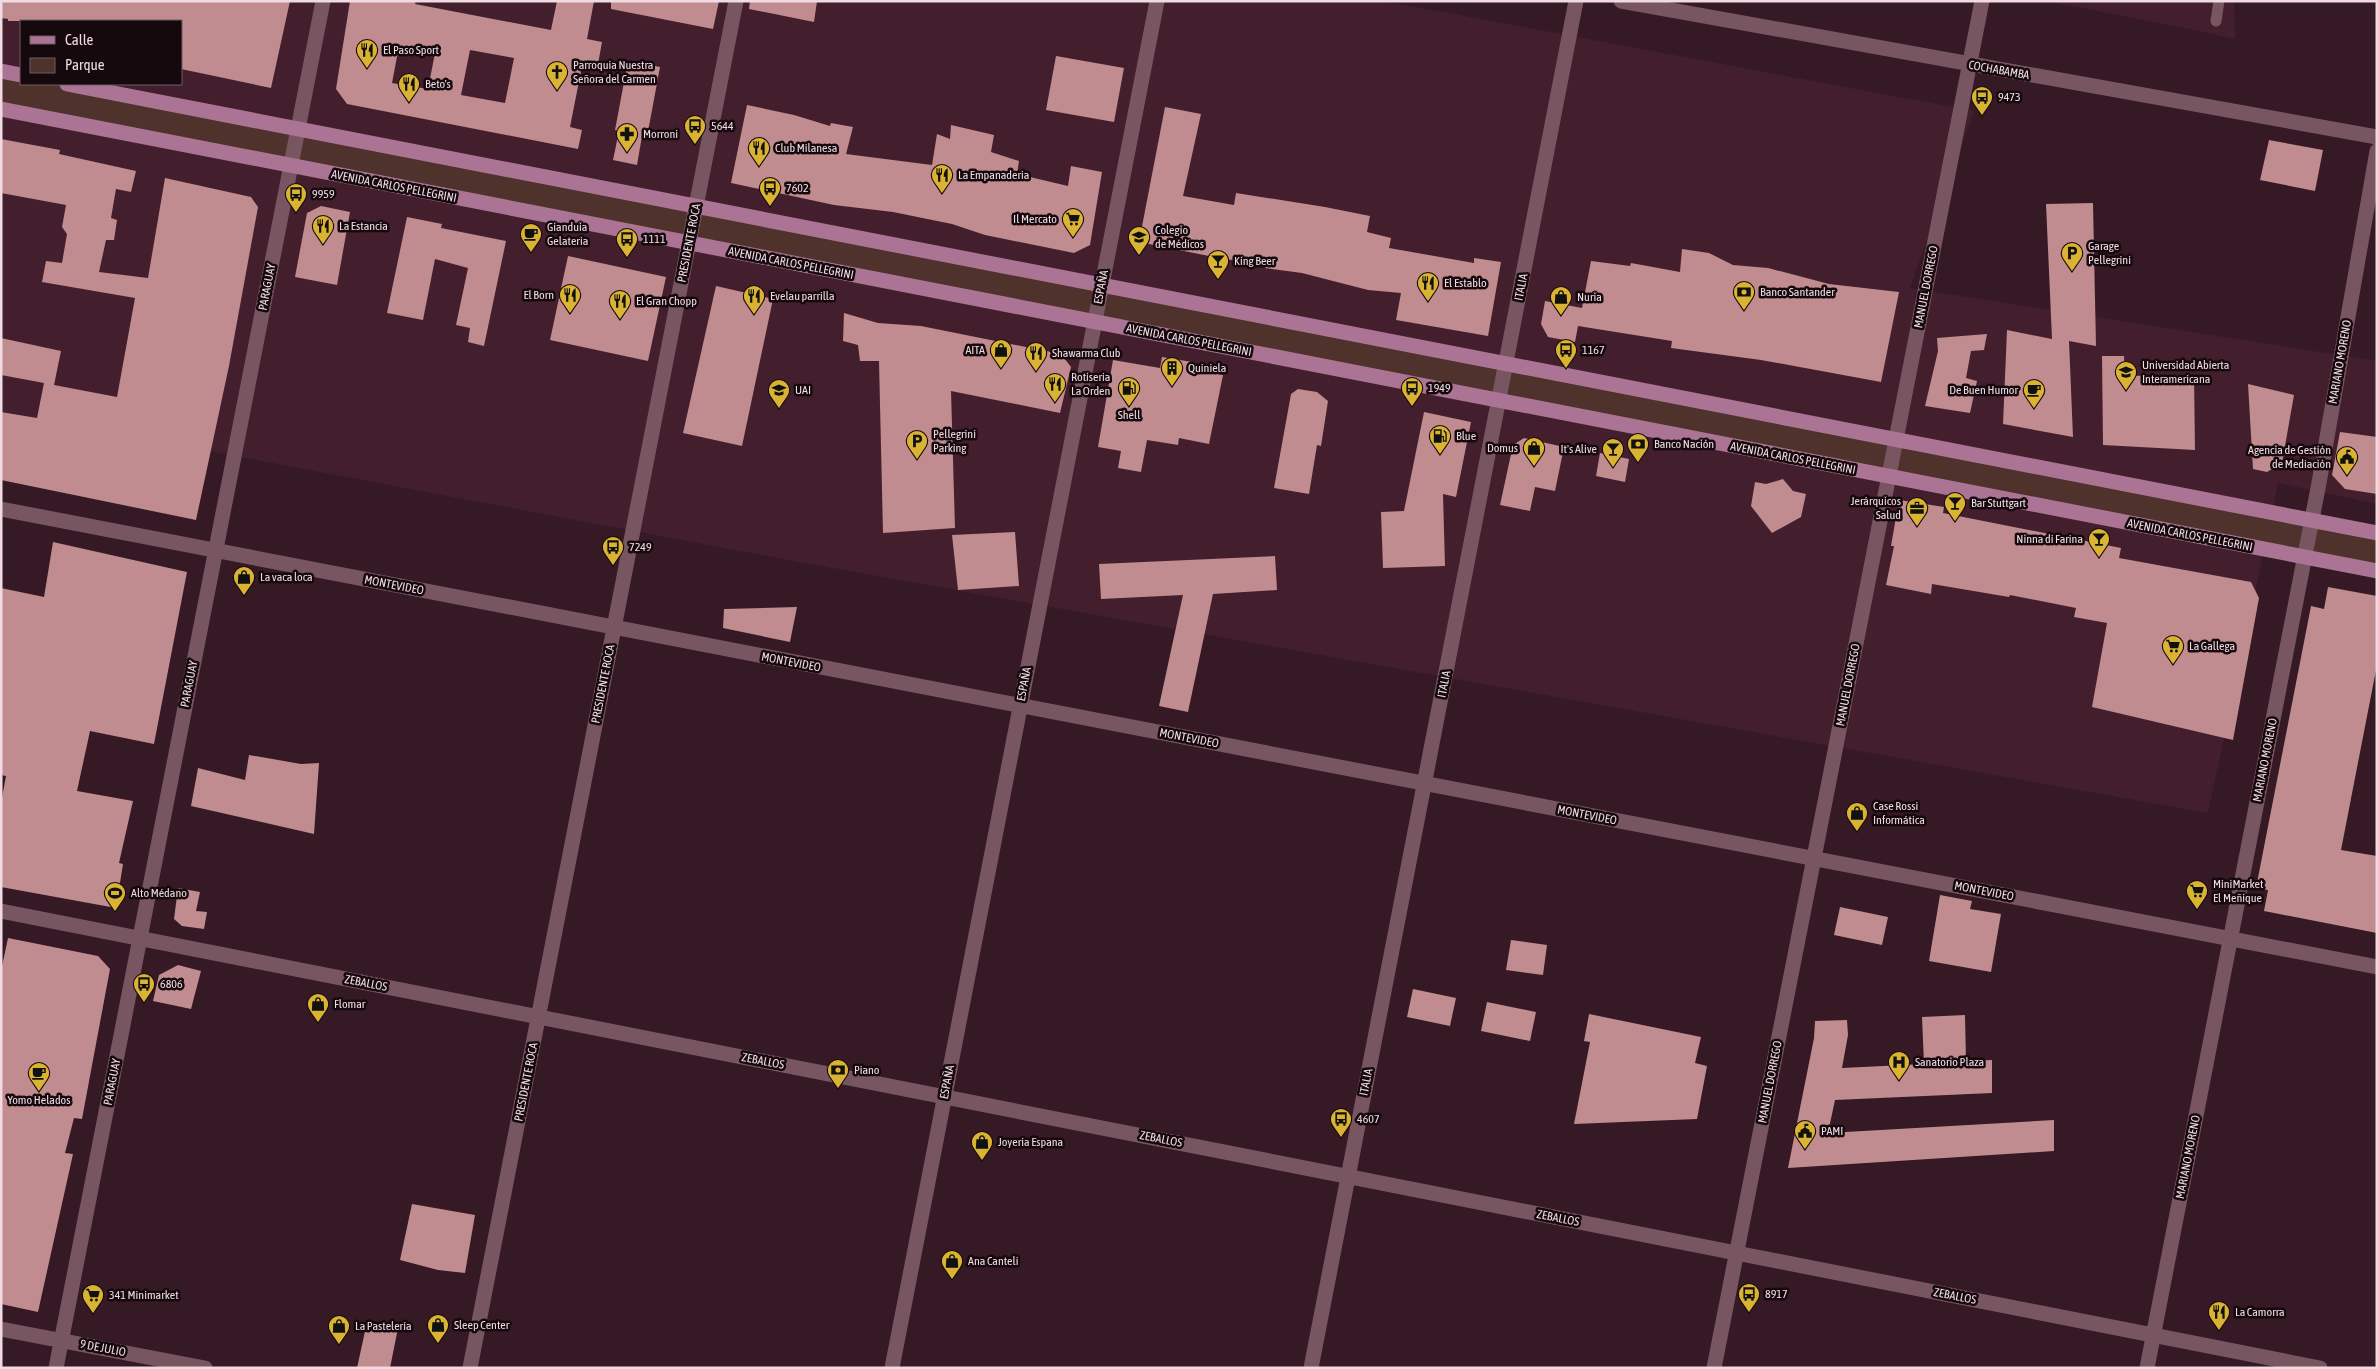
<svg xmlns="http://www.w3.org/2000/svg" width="2378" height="1369" font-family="'Asap Condensed',sans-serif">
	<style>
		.built { fill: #431f2d; fill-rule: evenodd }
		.green { fill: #4f322b }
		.building { fill: #c08c8f; fill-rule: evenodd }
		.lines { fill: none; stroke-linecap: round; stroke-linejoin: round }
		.lane { stroke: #785661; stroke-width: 11 }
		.street { stroke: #785661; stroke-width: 15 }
		.primary { stroke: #ab7495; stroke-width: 15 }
		.labels { text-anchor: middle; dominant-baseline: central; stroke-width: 5; stroke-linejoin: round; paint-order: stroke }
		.poi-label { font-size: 12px; fill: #efdbe1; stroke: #15090d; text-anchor: start }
		.street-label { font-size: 12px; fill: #efdbe1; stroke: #15090d }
	</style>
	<rect width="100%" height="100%" fill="#351924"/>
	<!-- built -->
	<path class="built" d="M1 1H1384L1974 111 1910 288 2377 361V504L2278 483 2208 813 799 562 1 412ZM21 21H181V84H21Z
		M2046 1H2234L2235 39 2199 31Z"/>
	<!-- green -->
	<path class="green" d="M1 71 21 75V84H67L2377 533V571L1 109Z"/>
	<!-- building -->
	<path class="building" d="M1 1H290L271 88 181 69V21H8V19L1 18Z
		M350 1H416L415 4 551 30 557 1H594L587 39 602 42 598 64 583 61 570 127 582 130 578 149 347 104 336 89ZM399 46 435 53 428 89 392 83ZM470 50 514 58 505 103 461 95Z
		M611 1H719L713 29 611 9Z
		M750 1H817L814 22 749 9Z
		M1056 56 1124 68 1114 122 1046 110Z
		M628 61 660 67 647 137 642 136 637 165 613 160 619 131 615 130Z
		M747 105 794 115 830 126 831 123 853 127 846 154 932 165 937 134 950 139 951 125 994 135 991 152 1019 161 1017 174 1068 186 1071 166 1102 172 1090 245 1074 253 985 235 952 224 893 212 834 205 731 183Z
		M1165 107 1201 114 1183 196 1234 205 1236 193 1325 207 1370 216 1367 232 1391 238 1389 248 1474 263V258L1501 262 1488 336 1396 320 1401 293 1368 290 1302 273 1265 268 1266 264 1224 259 1139 242Z
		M1 139 60 150 59 154 136 171 131 192 116 189 111 218 117 220 114 240H106L99 272 148 278 165 178 251 197 258 207 229 366 196 520 1 480V412L37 418 44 383 1 375V338L61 351 54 385 117 397 135 298 42 282 46 261 62 263 67 234 62 227 66 205 1 193Z
		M2269 140 2323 150 2315 191 2260 180Z
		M2093 203 2096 346 2069 341 2073 437 2003 424 2007 330 2052 339 2046 204Z
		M321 206 350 212 337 285 295 277 307 213Z
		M407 217 442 224 441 228 506 241 484 346 468 342 470 328 456 325 468 268 435 259 423 320 387 313Z
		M1682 249 1709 253 1733 265 1768 268 1829 284 1899 292 1881 382 1761 360 1671 348 1672 341 1578 326 1575 342 1548 337 1541 324 1545 301 1582 308 1591 261 1630 266 1631 263 1680 272Z
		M568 256 666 277 648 361 550 340Z
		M716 286 773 299 742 446 683 433Z
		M844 313 878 323 921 326 1061 354 1071 367 1060 413 951 391 955 528 883 533 879 361H860L858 345 843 341Z
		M1987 334 1984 350 1971 351 1966 378 1977 381 1970 413 1925 406 1938 351 1937 338Z
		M2102 356H2124L2125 376 2194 375 2195 450 2103 445Z
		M1162 357 1192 362 1190 369 1223 375 1209 444 1179 438 1178 445 1147 440 1141 472 1118 468 1121 451 1098 447 1113 360 1160 368Z
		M2248 384 2294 395 2282 463 2267 472 2253 469Z
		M1298 389 1317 392 1328 401 1321 446 1317 445 1309 494 1274 488 1291 394Z
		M1424 412 1471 422 1456 497 1443 494 1445 566 1383 568 1381 512 1404 511Z
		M2340 432 2377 437V494L2345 489 2332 475Z
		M1524 438 1564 447 1555 491 1535 487 1530 511 1500 505 1513 445Z
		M1600 453 1629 459 1625 482 1596 476Z
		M1783 479 1793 491 1806 494 1801 517 1772 533 1751 506 1755 482 1766 484Z
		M1899 500 1944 507 1943 513 2121 548 2119 558 2251 582 2259 598 2233 740 2092 707 2107 623 2074 617 2076 608 2010 595 2009 597 1932 584 1931 594 1886 585 1894 546H1891Z
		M1015 532 1019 586 958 590 952 535Z
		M53 542 187 572 154 744 90 731 77 791 133 801 119 863 123 864 116 908 1 887V803L6 776 1 775V588L44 597Z
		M1275 556 1277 590 1213 594 1188 712 1159 706 1183 595 1101 599 1099 564Z
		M2328 587 2377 596V665L2341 850 2377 856V933L2264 911 2268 890 2256 888 2311 606 2324 609Z
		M797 607 790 642 723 628 724 609Z
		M249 755 301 764 319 763 314 834 191 806 198 768 245 780Z
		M178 888 200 892 196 911 207 912 204 929 182 926 174 919Z
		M1940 895 1972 901 1970 909 2001 914 1991 972 1929 961Z
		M1840 907 1888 917 1882 945 1834 935Z
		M8 938 98 956 110 969 82 1119 74 1118 65 1153 73 1154 38 1312 1 1304V971Z
		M1511 940 1547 945 1543 975 1506 970Z
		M178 965 201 971 191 1009 153 1001 159 975Z
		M1413 989 1456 998 1450 1026 1407 1017Z
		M1487 1002 1536 1012 1530 1041 1481 1031Z
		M1589 1014 1701 1037 1695 1063 1707 1066 1697 1119 1574 1124 1590 1042 1584 1041Z
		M1965 1015 1966 1061 1992 1060V1093L1835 1100 1828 1133 2054 1120V1151L1788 1168 1814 1038 1815 1021 1847 1020 1848 1035 1842 1068 1924 1064 1922 1017Z
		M412 1204 475 1215 465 1273 438 1270 400 1260Z
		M367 1322 398 1328 390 1368H357Z"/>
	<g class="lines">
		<!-- lane -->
		<path class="lane" d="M2216 21 2219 1"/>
		<!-- street -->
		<path class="street" d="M1621 1 2377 137
			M1 509 2377 967
			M1 911 2320 1368
			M1 1329 205 1368
			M56 1368 323 1
			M470 1368 736 1
			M892 1368 1157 1
			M1311 1368 1576 1
			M1714 1368 1982 1
			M2147 1368 2319 483 2377 151"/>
		<!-- primary -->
		<path class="primary" d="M1 71 21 75
			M67 84 2377 533
			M1 109 2377 571"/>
	</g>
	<!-- icons -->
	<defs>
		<g id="restaurant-pin" transform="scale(1.125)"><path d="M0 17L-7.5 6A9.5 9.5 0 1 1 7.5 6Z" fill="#dab333" stroke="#15090d"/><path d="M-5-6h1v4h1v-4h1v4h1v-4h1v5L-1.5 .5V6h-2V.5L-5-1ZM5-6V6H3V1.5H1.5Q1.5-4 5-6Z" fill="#111"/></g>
		<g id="church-pin" transform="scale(1.125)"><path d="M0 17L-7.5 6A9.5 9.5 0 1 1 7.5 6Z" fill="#dab333" stroke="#15090d"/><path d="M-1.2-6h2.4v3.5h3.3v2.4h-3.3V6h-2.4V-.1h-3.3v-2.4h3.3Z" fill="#111"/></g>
		<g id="bus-pin" transform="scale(1.125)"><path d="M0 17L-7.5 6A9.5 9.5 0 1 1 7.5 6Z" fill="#dab333" stroke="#15090d"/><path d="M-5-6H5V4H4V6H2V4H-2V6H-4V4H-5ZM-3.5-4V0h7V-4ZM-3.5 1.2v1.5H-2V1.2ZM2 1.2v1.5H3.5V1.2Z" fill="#111"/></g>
		<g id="pharmacy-pin" transform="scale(1.125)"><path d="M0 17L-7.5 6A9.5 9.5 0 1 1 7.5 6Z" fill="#dab333" stroke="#15090d"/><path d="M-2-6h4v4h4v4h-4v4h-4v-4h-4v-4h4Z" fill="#111"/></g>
		<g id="supermarket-pin" transform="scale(1.125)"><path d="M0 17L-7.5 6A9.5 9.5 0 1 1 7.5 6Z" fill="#dab333" stroke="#15090d"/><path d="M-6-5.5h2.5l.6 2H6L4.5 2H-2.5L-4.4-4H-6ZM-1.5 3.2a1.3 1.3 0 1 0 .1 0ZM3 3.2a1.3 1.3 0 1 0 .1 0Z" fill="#111"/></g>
		<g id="cafe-pin" transform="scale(1.125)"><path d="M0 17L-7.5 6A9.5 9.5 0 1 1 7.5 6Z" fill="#dab333" stroke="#15090d"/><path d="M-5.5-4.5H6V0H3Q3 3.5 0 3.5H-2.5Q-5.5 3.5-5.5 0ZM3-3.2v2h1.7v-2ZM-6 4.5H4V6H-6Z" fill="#111"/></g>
		<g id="university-pin" transform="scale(1.125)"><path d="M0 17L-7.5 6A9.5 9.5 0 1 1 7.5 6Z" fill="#dab333" stroke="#15090d"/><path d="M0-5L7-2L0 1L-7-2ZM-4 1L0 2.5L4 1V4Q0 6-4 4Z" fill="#111"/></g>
		<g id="parking-pin" transform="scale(1.125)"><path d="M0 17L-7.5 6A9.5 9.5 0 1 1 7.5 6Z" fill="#dab333" stroke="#15090d"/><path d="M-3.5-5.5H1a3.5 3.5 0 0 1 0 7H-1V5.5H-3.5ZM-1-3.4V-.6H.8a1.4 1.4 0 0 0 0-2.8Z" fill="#111"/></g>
		<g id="bar-pin" transform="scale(1.125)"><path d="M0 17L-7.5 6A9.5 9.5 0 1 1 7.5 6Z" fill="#dab333" stroke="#15090d"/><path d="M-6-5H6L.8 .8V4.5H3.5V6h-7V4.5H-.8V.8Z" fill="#111"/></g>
		<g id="bank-pin" transform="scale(1.125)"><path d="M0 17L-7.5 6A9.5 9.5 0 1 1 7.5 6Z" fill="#dab333" stroke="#15090d"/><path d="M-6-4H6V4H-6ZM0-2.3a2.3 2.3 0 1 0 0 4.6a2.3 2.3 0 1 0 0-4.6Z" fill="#111"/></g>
		<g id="shop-pin" transform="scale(1.125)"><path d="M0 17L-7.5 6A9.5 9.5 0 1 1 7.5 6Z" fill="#dab333" stroke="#15090d"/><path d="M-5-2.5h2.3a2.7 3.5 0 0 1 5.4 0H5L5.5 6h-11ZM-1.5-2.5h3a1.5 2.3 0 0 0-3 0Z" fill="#111"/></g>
		<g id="building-pin" transform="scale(1.125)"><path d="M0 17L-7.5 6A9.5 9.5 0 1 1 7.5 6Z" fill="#dab333" stroke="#15090d"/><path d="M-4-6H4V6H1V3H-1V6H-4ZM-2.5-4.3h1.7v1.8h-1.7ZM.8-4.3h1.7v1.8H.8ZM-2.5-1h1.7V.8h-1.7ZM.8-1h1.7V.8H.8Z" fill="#111"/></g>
		<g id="fuel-pin" transform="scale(1.125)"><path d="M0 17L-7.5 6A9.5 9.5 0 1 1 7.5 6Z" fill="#dab333" stroke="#15090d"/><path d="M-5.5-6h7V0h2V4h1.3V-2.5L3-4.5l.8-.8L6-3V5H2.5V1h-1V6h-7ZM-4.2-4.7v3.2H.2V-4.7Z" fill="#111"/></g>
		<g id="civic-pin" transform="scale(1.125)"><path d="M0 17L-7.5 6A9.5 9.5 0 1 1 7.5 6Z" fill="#dab333" stroke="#15090d"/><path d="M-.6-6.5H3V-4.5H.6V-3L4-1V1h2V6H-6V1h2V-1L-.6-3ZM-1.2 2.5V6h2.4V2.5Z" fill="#111"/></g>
		<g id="office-pin" transform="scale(1.125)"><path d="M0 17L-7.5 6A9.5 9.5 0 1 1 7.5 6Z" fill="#dab333" stroke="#15090d"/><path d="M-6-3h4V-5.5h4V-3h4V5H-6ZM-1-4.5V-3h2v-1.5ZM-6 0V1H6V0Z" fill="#111"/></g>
		<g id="stadium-pin" transform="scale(1.125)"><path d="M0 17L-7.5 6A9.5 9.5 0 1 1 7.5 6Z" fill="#dab333" stroke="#15090d"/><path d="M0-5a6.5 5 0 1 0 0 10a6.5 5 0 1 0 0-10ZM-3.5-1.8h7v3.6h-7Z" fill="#111"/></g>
		<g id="hospital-pin" transform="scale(1.125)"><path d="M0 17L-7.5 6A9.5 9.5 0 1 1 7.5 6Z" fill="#dab333" stroke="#15090d"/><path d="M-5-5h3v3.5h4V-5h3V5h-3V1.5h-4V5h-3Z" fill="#111"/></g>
	</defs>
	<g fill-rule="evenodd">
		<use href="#restaurant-pin" x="367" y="50"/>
		<use href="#church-pin" x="557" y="72"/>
		<use href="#restaurant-pin" x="409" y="84"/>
		<use href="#bus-pin" x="1982" y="97"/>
		<use href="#bus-pin" x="695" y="126"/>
		<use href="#pharmacy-pin" x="627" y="134"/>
		<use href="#restaurant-pin" x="759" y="148"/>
		<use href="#restaurant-pin" x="942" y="175"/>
		<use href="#bus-pin" x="770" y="188"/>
		<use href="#bus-pin" x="296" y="194"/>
		<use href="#supermarket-pin" x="1073" y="219"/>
		<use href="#restaurant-pin" x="323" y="226"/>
		<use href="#cafe-pin" x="531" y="234"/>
		<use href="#university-pin" x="1139" y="237"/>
		<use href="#bus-pin" x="627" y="239"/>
		<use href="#parking-pin" x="2072" y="253"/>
		<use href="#bar-pin" x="1218" y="261"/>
		<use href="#restaurant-pin" x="1428" y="283"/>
		<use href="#bank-pin" x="1744" y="292"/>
		<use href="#restaurant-pin" x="570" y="295"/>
		<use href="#restaurant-pin" x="754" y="296"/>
		<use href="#shop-pin" x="1561" y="297"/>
		<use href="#restaurant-pin" x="620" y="301"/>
		<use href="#shop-pin" x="1001" y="350"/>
		<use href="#bus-pin" x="1566" y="350"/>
		<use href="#restaurant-pin" x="1036" y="353"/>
		<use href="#building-pin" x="1172" y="368"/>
		<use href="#university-pin" x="2126" y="372"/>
		<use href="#restaurant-pin" x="1055" y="384"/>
		<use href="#fuel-pin" x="1129" y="388"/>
		<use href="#bus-pin" x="1412" y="388"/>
		<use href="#university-pin" x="779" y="390"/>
		<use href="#cafe-pin" x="2034" y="390"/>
		<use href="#fuel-pin" x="1440" y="436"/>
		<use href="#parking-pin" x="917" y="441"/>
		<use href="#bank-pin" x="1638" y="444"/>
		<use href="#shop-pin" x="1534" y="448"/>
		<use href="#bar-pin" x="1613" y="449"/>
		<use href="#civic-pin" x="2347" y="457"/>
		<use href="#bar-pin" x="1955" y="503"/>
		<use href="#office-pin" x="1917" y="508"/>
		<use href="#bar-pin" x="2099" y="539"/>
		<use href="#bus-pin" x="613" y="547"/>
		<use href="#shop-pin" x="244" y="577"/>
		<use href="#supermarket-pin" x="2173" y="646"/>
		<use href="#shop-pin" x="1857" y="813"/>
		<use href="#supermarket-pin" x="2197" y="891"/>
		<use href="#stadium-pin" x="115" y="893"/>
		<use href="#bus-pin" x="144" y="984"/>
		<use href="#shop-pin" x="318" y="1004"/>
		<use href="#hospital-pin" x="1899" y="1062"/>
		<use href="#bank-pin" x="838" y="1070"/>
		<use href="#cafe-pin" x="39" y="1073"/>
		<use href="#bus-pin" x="1341" y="1119"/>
		<use href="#civic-pin" x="1805" y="1131"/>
		<use href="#shop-pin" x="982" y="1142"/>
		<use href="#shop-pin" x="952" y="1261"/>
		<use href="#bus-pin" x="1749" y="1294"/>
		<use href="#supermarket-pin" x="93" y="1295"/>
		<use href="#restaurant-pin" x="2219" y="1312"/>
		<use href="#shop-pin" x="438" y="1325"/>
		<use href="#shop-pin" x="339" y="1326"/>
	</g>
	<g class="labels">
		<!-- poi labels -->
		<g class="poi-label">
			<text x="383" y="50">El Paso Sport</text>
			<text x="573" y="65">Parroquia Nuestra<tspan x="573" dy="14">Señora del Carmen</tspan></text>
			<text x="425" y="84">Beto's</text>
			<text x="1998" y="97">9473</text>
			<text x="711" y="126">5644</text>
			<text x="643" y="134">Morroni</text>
			<text x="775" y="148">Club Milanesa</text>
			<text x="958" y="175">La Empanaderia</text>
			<text x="786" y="188">7602</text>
			<text x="312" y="194">9959</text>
			<text x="1057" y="219" text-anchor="end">Il Mercato</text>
			<text x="339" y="226">La Estancia</text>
			<text x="547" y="227">Gianduia<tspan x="547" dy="14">Gelateria</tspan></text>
			<text x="1155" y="230">Colegio<tspan x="1155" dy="14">de Médicos</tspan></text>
			<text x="643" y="239">1111</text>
			<text x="2088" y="246">Garage<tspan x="2088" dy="14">Pellegrini</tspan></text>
			<text x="1234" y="261">King Beer</text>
			<text x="1444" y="283">El Establo</text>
			<text x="1760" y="292">Banco Santander</text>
			<text x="554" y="295" text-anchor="end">El Born</text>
			<text x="770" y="296">Evelau parrilla</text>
			<text x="1577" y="297">Nuria</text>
			<text x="636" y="301">El Gran Chopp</text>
			<text x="985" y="350" text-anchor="end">AITA</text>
			<text x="1582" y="350">1167</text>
			<text x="1052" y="353">Shawarma Club</text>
			<text x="2142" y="365">Universidad Abierta<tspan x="2142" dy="14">Interamericana</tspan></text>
			<text x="1188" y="368">Quiniela</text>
			<text x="1071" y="377">Rotiseria<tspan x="1071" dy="14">La Orden</tspan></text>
			<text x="1428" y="388">1949</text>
			<text x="795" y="390">UAI</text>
			<text x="2018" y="390" text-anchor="end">De Buen Humor</text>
			<text x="1129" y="415" text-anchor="middle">Shell</text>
			<text x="933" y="434">Pellegrini<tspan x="933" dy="14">Parking</tspan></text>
			<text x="1456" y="436">Blue</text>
			<text x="1654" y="444">Banco Nación</text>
			<text x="1518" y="448" text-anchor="end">Domus</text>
			<text x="1597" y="449" text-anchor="end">It's Alive</text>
			<text x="2331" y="450" text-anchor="end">Agencia de Gestión<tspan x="2331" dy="14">de Mediación</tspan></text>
			<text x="1901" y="501" text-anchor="end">Jerárquicos<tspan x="1901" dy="14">Salud</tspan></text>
			<text x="1971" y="503">Bar Stuttgart</text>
			<text x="2083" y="539" text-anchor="end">Ninna di Farina</text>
			<text x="629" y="547">7249</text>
			<text x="260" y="577">La vaca loca</text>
			<text x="2189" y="646">La Gallega</text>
			<text x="1873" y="806">Case Rossi<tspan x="1873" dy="14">Informática</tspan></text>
			<text x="2213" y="884">MiniMarket<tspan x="2213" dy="14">El Meñique</tspan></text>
			<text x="131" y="893">Alto Médano</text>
			<text x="160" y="984">6806</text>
			<text x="334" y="1004">Flomar</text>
			<text x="1915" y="1062">Sanatorio Plaza</text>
			<text x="854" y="1070">Piano</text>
			<text x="39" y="1100" text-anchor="middle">Yomo Helados</text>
			<text x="1357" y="1119">4607</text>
			<text x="1821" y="1131">PAMI</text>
			<text x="998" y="1142">Joyeria Espana</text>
			<text x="968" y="1261">Ana Canteli</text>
			<text x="1765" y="1294">8917</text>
			<text x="109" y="1295">341 Minimarket</text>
			<text x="2235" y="1312">La Camorra</text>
			<text x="454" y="1325">Sleep Center</text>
			<text x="355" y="1326">La Pastelería</text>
		</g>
		<!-- street labels -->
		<g class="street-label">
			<text transform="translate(1999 70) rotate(10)">COCHABAMBA</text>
			<text transform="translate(394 186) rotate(11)">AVENIDA CARLOS PELLEGRINI</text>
			<text transform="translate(689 243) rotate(-79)">PRESIDENTE ROCA</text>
			<text transform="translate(791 263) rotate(11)">AVENIDA CARLOS PELLEGRINI</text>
			<text transform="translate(267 287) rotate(-79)">PARAGUAY</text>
			<text transform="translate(1101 287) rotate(-79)">ESPAÑA</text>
			<text transform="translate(1521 287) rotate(-79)">ITALIA</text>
			<text transform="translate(1926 287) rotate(-79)">MANUEL DORREGO</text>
			<text transform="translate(1189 340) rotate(11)">AVENIDA CARLOS PELLEGRINI</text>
			<text transform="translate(2340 362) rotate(-80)">MARIANO MORENO</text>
			<text transform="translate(1793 458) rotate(11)">AVENIDA CARLOS PELLEGRINI</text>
			<text transform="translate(2190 535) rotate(11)">AVENIDA CARLOS PELLEGRINI</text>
			<text transform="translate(394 585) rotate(11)">MONTEVIDEO</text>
			<text transform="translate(791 662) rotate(11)">MONTEVIDEO</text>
			<text transform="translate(189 684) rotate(-79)">PARAGUAY</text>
			<text transform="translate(603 684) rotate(-79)">PRESIDENTE ROCA</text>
			<text transform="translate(1024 684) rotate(-79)">ESPAÑA</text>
			<text transform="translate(1444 684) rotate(-79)">ITALIA</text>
			<text transform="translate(1848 685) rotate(-79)">MANUEL DORREGO</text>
			<text transform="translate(1189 738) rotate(11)">MONTEVIDEO</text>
			<text transform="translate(2265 760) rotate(-79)">MARIANO MORENO</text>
			<text transform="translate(1587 815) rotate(11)">MONTEVIDEO</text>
			<text transform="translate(1984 891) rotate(11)">MONTEVIDEO</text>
			<text transform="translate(366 983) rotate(11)">ZEBALLOS</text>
			<text transform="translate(763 1061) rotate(11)">ZEBALLOS</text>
			<text transform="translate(112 1082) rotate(-79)">PARAGUAY</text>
			<text transform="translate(526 1082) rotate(-79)">PRESIDENTE ROCA</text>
			<text transform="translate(947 1082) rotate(-79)">ESPAÑA</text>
			<text transform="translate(1366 1082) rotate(-79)">ITALIA</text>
			<text transform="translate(1770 1082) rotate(-79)">MANUEL DORREGO</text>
			<text transform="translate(1161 1139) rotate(11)">ZEBALLOS</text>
			<text transform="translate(2188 1157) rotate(-79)">MARIANO MORENO</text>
			<text transform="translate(1558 1218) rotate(11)">ZEBALLOS</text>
			<text transform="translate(1955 1296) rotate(11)">ZEBALLOS</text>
			<text transform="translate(103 1348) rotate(11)">9 DE JULIO</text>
		</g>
	</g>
	<!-- border -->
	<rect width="2378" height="1369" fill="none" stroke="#efdbe1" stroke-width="5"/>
	<!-- legend -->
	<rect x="20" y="20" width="162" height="65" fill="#15090d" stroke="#6c5d62"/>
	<rect x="30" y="36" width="25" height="8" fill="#ab7495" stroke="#6c5d62"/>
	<text x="65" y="45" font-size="15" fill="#efdbe1">Calle</text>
	<rect x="30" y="58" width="25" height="15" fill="#4f322b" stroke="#6c5d62"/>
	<text x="65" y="70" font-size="15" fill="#efdbe1">Parque</text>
</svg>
